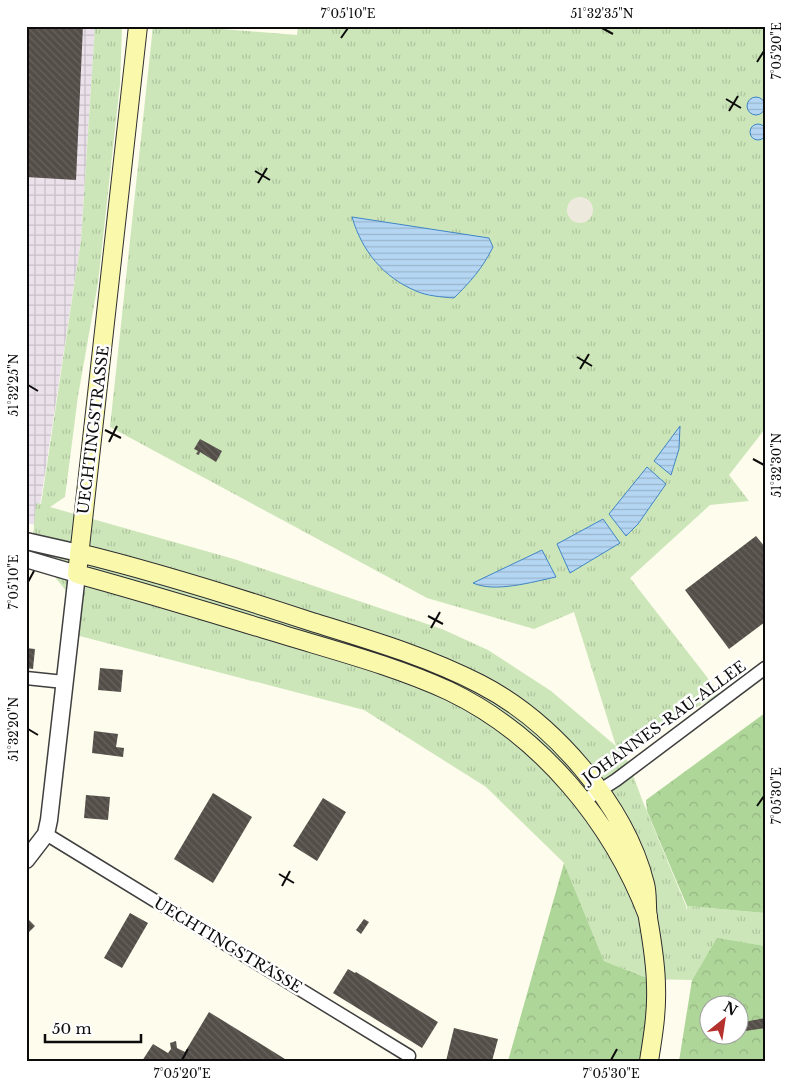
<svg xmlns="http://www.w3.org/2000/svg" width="791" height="1087" font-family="'Libre Baskerville',serif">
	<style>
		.industrial { fill: url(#industrial-grid) }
		.grass { fill: url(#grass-tufts) }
		.forest { fill: url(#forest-crowns); fill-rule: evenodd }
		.plaza { fill: #edeadd }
		.water { fill: url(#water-rules); stroke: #4085c5 }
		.building { fill: url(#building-back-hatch) }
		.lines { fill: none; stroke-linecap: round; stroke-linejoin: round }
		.minor-casing { stroke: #3f3f3f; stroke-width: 15 }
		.tertiary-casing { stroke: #3f3f3f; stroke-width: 19 }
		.secondary-casing { stroke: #2e2e2e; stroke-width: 20 }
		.minor { stroke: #fff; stroke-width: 12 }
		.tertiary { stroke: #fff; stroke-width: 16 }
		.secondary { stroke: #faf8ab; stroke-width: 18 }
		.ticks { fill: none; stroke: #0c0c0c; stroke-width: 2 }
		.labels { text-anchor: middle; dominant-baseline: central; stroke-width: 5; stroke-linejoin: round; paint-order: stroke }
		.street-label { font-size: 15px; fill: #0c0c0c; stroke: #fff }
		.neatline { fill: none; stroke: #0c0c0c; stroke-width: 2 }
		.ticks-label { font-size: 12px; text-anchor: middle; fill: #0c0c0c }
	</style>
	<defs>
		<pattern id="industrial-grid" width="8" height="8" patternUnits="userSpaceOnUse" patternTransform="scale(1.25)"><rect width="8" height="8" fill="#eae1eb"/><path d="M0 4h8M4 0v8" fill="none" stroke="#c8c0c8"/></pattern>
		<pattern id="grass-tufts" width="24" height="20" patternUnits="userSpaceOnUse" patternTransform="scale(1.25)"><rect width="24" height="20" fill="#cce6b9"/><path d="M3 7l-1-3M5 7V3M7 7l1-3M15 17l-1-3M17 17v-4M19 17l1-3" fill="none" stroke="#aec49e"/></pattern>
		<pattern id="forest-crowns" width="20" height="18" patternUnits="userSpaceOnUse" patternTransform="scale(1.25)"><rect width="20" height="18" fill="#afd699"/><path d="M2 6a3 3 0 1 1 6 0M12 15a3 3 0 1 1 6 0" fill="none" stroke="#95b683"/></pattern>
		<pattern id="water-rules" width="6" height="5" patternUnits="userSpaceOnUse" patternTransform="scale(1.25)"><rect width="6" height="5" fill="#b4d6f2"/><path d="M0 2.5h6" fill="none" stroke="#9ab6ce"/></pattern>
		<pattern id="building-back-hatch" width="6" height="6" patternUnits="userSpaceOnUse" patternTransform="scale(1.25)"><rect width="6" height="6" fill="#544e49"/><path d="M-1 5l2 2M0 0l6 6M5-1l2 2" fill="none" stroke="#68635f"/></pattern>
	</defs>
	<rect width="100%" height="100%" fill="#fefced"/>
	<!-- industrial -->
	<path class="industrial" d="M26 26H95L81 240 37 525 26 523Z"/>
	<!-- grass -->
	<path class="grass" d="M95 26H122L120 84 98 283 78 396 65 497 50 507 234 559 442 629 488 650 551 691 616 746 574 612 534 629 427 598 110 427 153 26H184L297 35 298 26H765V429L729 475 749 501 710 505 630 578 721 695 616 747 625 754 643 802 686 906 687 911V906L765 913V946L717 939 692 980 650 979 604 961 564 863 486 787 364 710 72 634V598L32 549 36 503 41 504 81 240Z"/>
	<!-- forest -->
	<path class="forest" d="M765 713V913L687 906 647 811 646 800Z
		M564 863 604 961 650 979 648 1018 639 1061H508Z
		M717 938 765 946V1061H679L692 980ZM708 1004H738V1034H708Z"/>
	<!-- plaza -->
	<path class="plaza" d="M567 210a13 13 0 1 1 26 0a13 13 0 1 1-26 0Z"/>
	<!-- water -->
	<path class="water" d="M747 106a9 9 0 1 1 18 0a9 9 0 1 1-18 0Z
		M750 132a8 8 0 1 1 16 0a8 8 0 1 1-16 0Z
		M352 217 489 238 493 247C482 269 471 281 454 298 442 297 427 296 416 291 383 277 362 251 352 217Z
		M680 426 679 449 671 475 654 461Z
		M647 467 666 484 638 524 626 536 609 514Z
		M603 519 620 543 570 573 557 544Z
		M542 550 556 577C532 582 495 593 473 583Z"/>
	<!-- building -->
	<path class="building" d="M26 26H83L76 180 26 177Z
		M200 439 222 451 216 462 200 452 199 455 196 454 198 451 194 449Z
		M756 536 765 547V622L729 649 685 590Z
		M26 648 35 649 33 669 26 668Z
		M100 668 123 670 121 692 98 690Z
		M94 731 118 734 116 747 124 748 123 757 92 753Z
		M213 793 252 817 213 883 174 859Z
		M86 795 110 797 108 820 84 818Z
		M323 798 346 812 317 861 293 846Z
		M130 913 148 923 122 968 104 958Z
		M26 917 35 926 26 935Z
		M364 919 369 922 361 934 356 930Z
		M348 969 355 973 356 972 438 1022 422 1048 333 993Z
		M209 1012 285 1059 284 1061H142L153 1044 168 1053 171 1049 170 1043 176 1041 177 1048 185 1052Z
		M765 1018V1028L738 1032V1023Z
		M454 1028 498 1039 492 1061H446Z"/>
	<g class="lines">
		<!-- minor casing -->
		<g class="minor-casing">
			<path id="minor" d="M26 678 64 682
				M582 802 616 780 765 668
				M46 834 409 1056"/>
		</g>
		<!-- tertiary casing -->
		<g class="tertiary-casing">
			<path id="tertiary" d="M26 541 79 553
				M26 559 77 574 49 820 46 834 26 860"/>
		</g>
		<!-- secondary casing -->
		<g class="secondary-casing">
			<path id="secondary" d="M138 26 77 574C147 593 215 614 284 635 340 652 397 667 449 691 541 735 612 822 648 916
				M79 553C157 572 233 596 309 621 367 639 426 656 480 684 552 721 625 804 645 884 648 895 646 907 648 918 652 941 656 964 656 987 657 1012 653 1036 649 1061"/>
		</g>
		<!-- minor -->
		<use href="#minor" class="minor"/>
		<!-- tertiary -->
		<use href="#tertiary" class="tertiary"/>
		<!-- secondary -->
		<use href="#secondary" class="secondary"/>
	</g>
	<!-- ticks -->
	<path class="ticks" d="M602 28 613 34M341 38 348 28M757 62 764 51M726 99 741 108M729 111 738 96M255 171 270 180M258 183 267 168M577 357 592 366M580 369 589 354M28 385 38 391M105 430 121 438M109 442 117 426M753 459 764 465M28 582 34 571M428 616 443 624M431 628 440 612M28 729 38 735M757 806 764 796M279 874 294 883M282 886 290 871M182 1060 188 1049M611 1060 617 1049"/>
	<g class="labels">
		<!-- street labels -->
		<g class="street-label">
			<text transform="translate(93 430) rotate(-83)">UECHTINGSTRASSE</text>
			<text transform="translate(664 722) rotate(-36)">JOHANNES-RAU-ALLEE</text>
			<text transform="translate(228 945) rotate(31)">UECHTINGSTRASSE</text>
		</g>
	</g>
	<!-- border -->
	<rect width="791" height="1087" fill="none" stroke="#ffffff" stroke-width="55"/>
	<!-- north arrow -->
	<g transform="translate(724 1020) rotate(30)"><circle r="24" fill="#ffffff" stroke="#9e9e9e"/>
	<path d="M0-4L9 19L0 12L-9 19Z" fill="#b4312d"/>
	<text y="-8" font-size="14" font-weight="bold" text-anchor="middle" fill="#0c0c0c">N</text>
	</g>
	<!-- scale -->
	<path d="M45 1034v8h96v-8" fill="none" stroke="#0c0c0c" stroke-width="2.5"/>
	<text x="52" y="1034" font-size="15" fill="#0c0c0c" stroke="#ffffff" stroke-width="4" paint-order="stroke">50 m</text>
	<rect x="28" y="28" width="736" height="1032" class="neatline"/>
	<g class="ticks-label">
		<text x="348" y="18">7°05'10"E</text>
		<text x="602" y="18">51°32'35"N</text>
		<text transform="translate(777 51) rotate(-90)" y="4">7°05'20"E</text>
		<text transform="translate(14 385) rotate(-90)" y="4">51°32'25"N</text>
		<text transform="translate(777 465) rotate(-90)" y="4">51°32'30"N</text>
		<text transform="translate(14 582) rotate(-90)" y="4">7°05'10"E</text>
		<text transform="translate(14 729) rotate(-90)" y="4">51°32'20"N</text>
		<text transform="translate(777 796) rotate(-90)" y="4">7°05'30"E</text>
		<text x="182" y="1078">7°05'20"E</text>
		<text x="611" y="1078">7°05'30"E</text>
	</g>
</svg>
